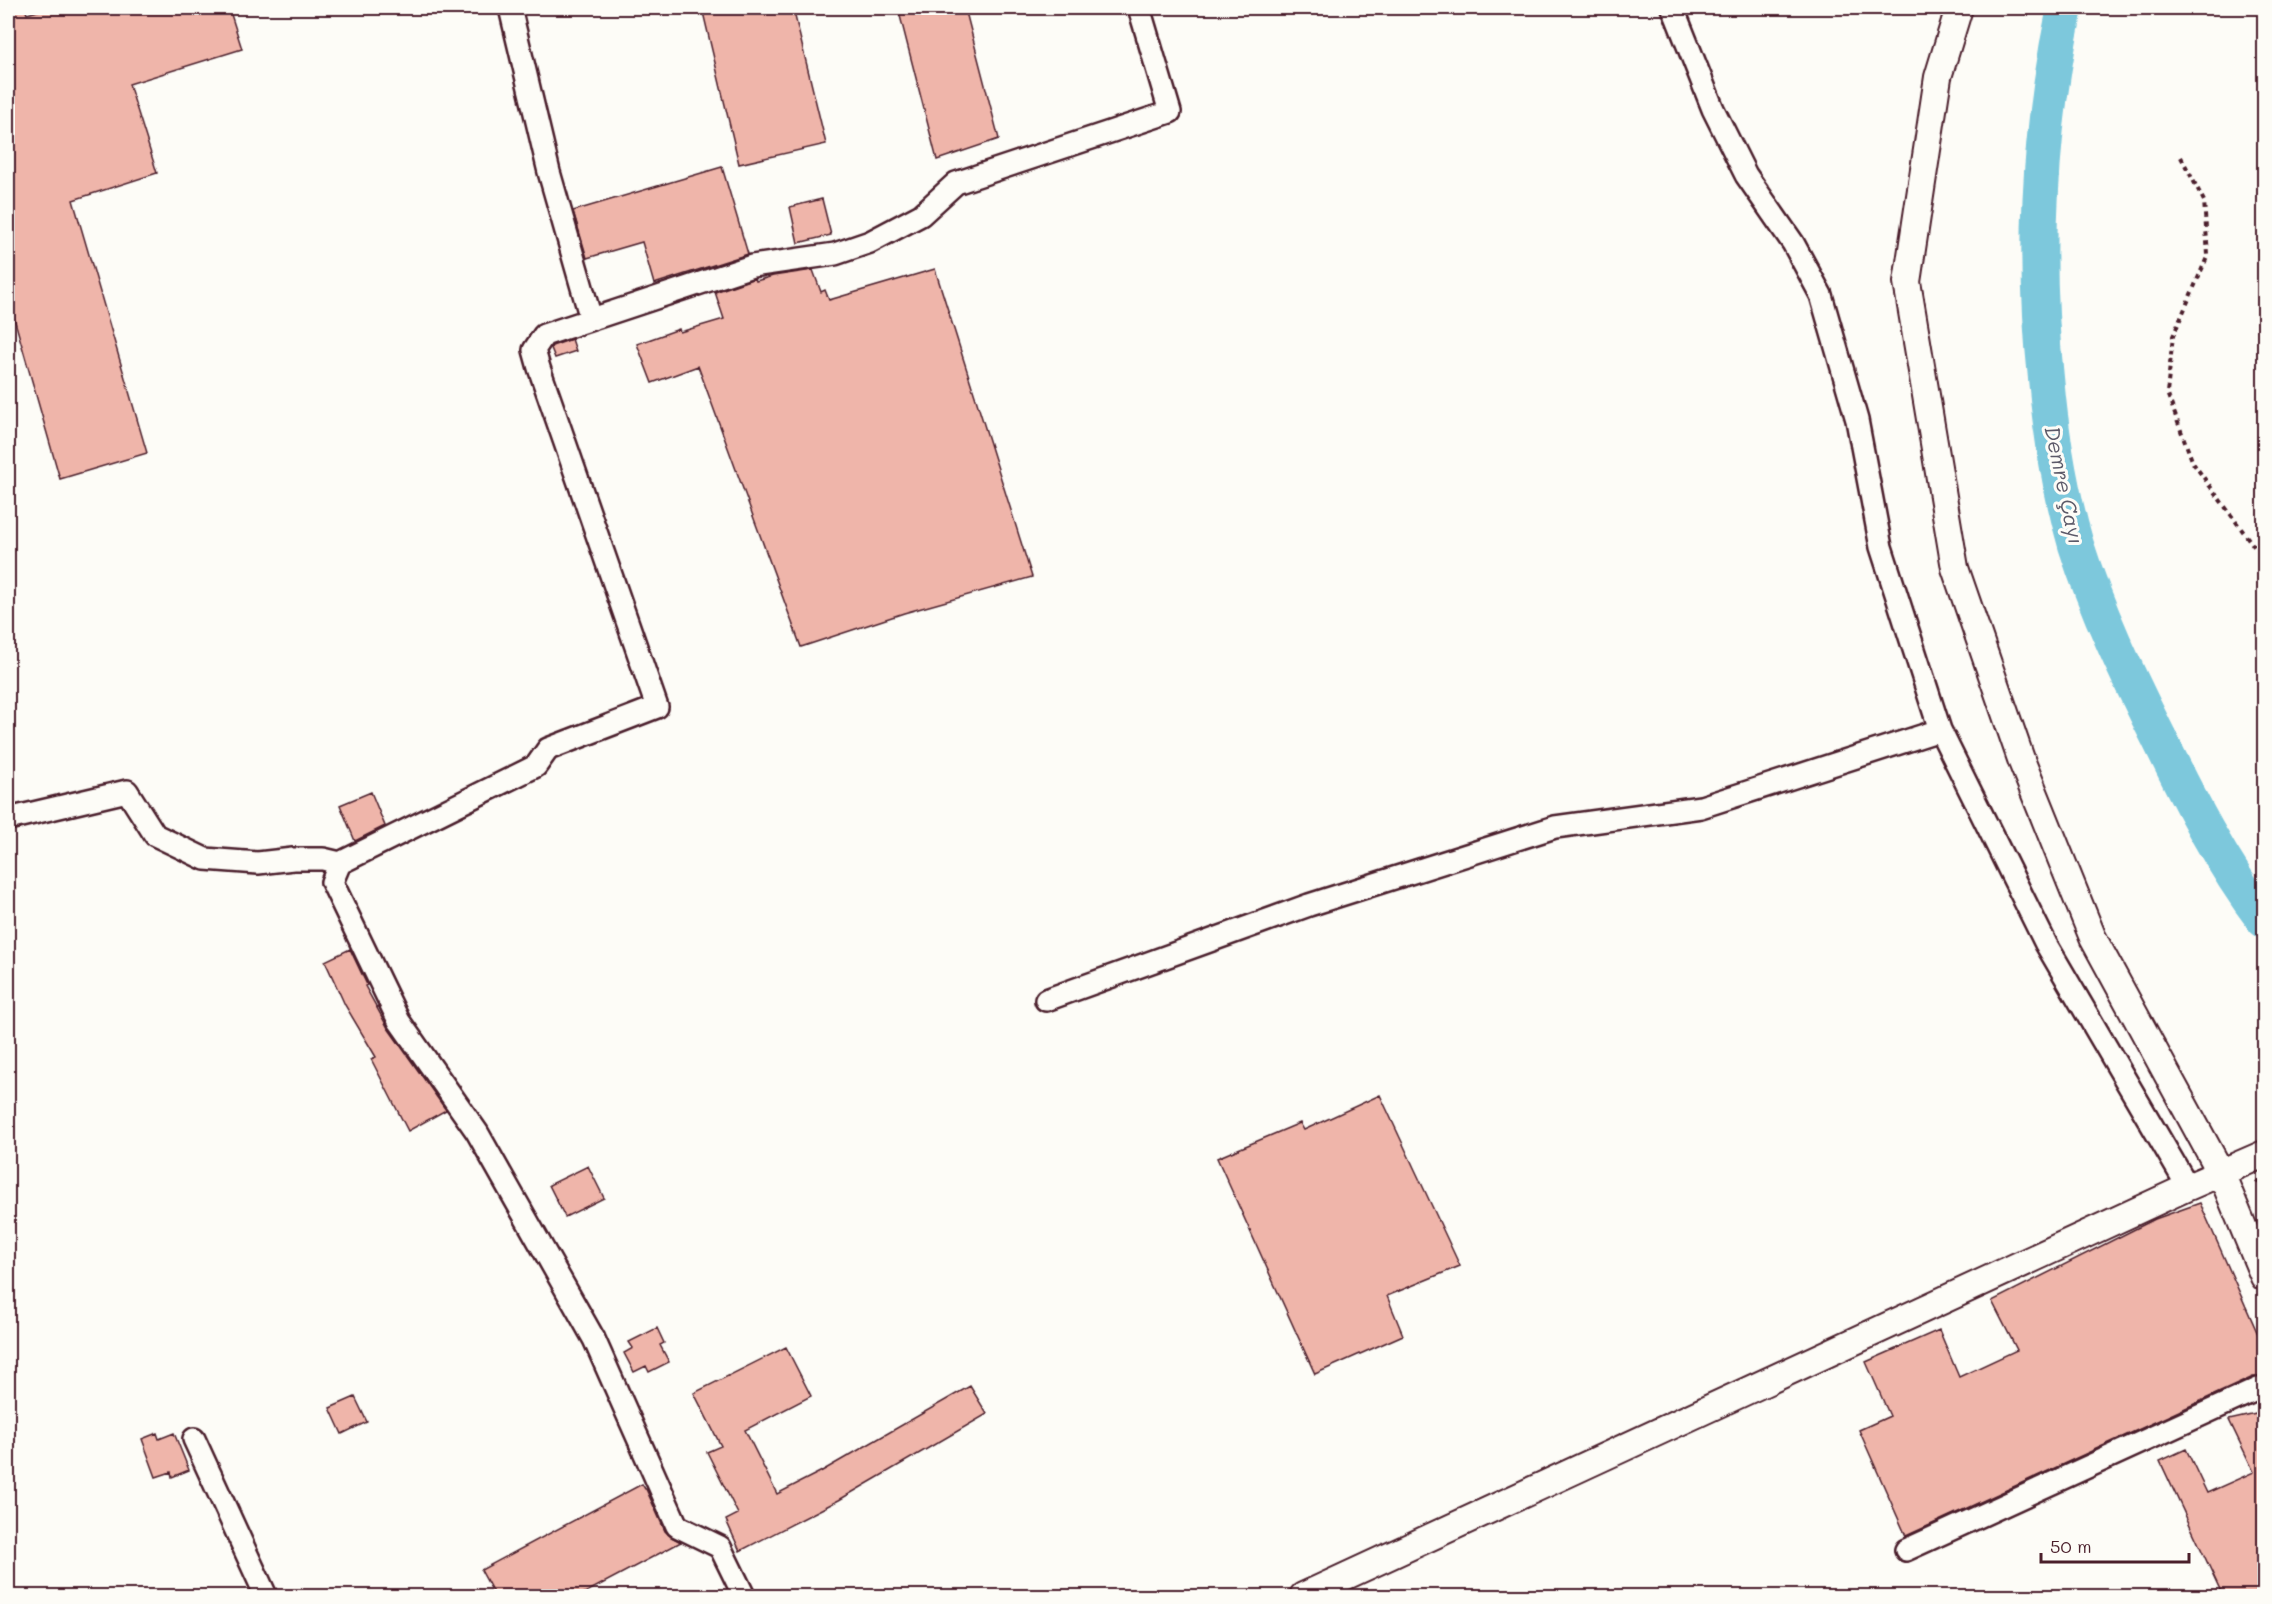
<svg xmlns="http://www.w3.org/2000/svg" width="2272" height="1604" font-family="Mali,sans-serif">
	<style>
		.lines { fill: none; stroke-linecap: round; stroke-linejoin: round }
		.river { stroke: #7dc8dc; stroke-width: 36 }
		.building { fill: #efb5aa; stroke: #4a1f2b; stroke-width: 1.5 }
		.minor-casing { stroke: #4a1f2b; stroke-width: 26 }
		.tertiary-casing { stroke: #4a1f2b; stroke-width: 30 }
		.path { stroke: #4a1f2b; stroke-width: 4; stroke-dasharray: 4.5 4.5; stroke-linecap: butt }
		.minor { stroke: #fdfcf7; stroke-width: 21 }
		.tertiary { stroke: #fdfcf7; stroke-width: 26 }
		.labels { text-anchor: middle; dominant-baseline: central; stroke-width: 6; stroke-linejoin: round; paint-order: stroke }
		.water-label { font-size: 21px; font-style: italic; fill: #5c5a69; stroke: #fdfcf7 }
	</style>
	<rect width="100%" height="100%" fill="#fdfcf7"/>
	<filter id="ink" filterUnits="userSpaceOnUse"><feTurbulence type="fractalNoise" baseFrequency=".0167" numOctaves="2"/><feDisplacementMap in="SourceGraphic" scale="12" xChannelSelector="R" yChannelSelector="G"/><feConvolveMatrix kernelMatrix="1 2 1 2 8 2 1 2 1" color-interpolation-filters="sRGB"/></filter>
	<g filter="url(#ink)">
		<g class="lines">
			<!-- river -->
			<path class="river" d="M2065 8C2039 130 2033 254 2046 378 2051 435 2060 490 2076 545 2097 611 2127 674 2158 736 2189 800 2221 863 2264 920"/>
		</g>
		<!-- building -->
		<path class="building" d="M8 8H25L27 14 48 8H229L242 49 129 84 157 173 73 200 147 453 60 479 8 297Z
			M702 8H793L826 144 739 164Z
			M898 8H965L999 139 937 160Z
			M722 167 748 254 654 284 642 242 587 258 573 211Z
			M822 199 831 235 798 243 790 207Z
			M935 269 1032 577 904 613 801 647 698 366 652 383 637 344 679 329 680 332 724 319 715 292 755 278 756 281 773 276 813 270 821 292 825 290 829 300Z
			M572 339 576 351 555 358 551 348 552 346Z
			M371 792 385 826 355 841 340 805Z
			M350 949 367 985 365 986 388 1028 446 1110 408 1131 371 1059 376 1057 345 1005 325 961Z
			M1380 1095 1460 1266 1387 1296 1403 1335 1315 1374 1217 1158 1300 1123 1304 1130Z
			M588 1166 604 1198 565 1217 549 1185Z
			M2200 1203 2265 1350V1377H2253L1906 1536 1859 1430 1890 1416 1866 1362 1939 1330 1959 1377 2017 1350 1992 1301 2155 1219Z
			M657 1328 664 1343 660 1345 669 1362 649 1372 646 1366 634 1372 624 1353 633 1348 629 1342Z
			M786 1347 811 1396 745 1430 777 1494 822 1471 970 1386 987 1414 839 1500 740 1551 726 1520 738 1514 707 1452 721 1446 694 1393Z
			M355 1397 367 1422 342 1434 330 1408Z
			M2265 1412V1596H2223L2160 1461 2186 1449 2207 1493 2254 1472 2229 1420Z
			M157 1433 159 1439 174 1433 189 1470 172 1477 171 1472 156 1477 142 1439Z
			M642 1484 645 1489H646L665 1531 671 1537 681 1542 579 1596H495L481 1570Z"/>
		<g class="lines">
			<!-- minor casing -->
			<g class="minor-casing">
				<path id="minor" d="M510 8 549 172 591 319
					M1673 8 1713 109 1746 175 1793 243 1821 295 1857 420 1881 547 1940 730 2046 944 2188 1187
					M8 819 127 791 155 835 205 859 258 863 293 859H323L340 863
					M1046 1000 1309 905 1555 827 1701 807 1940 730
					M194 1439 266 1596
					M1906 1550 2258 1389 2264 1390
					M744 1596 720 1547 677 1526 594 1339 477 1132 399 1021 332 882 340 863 536 766 548 749 657 707 539 368 534 350 544 335 752 266 835 254 870 242 921 215 956 183 1170 112 1140 11 1143 8"/>
			</g>
			<!-- tertiary casing -->
			<g class="tertiary-casing">
				<path id="tertiary" d="M1959 8 1938 77 1907 282 1955 568 2022 762 2093 938 2221 1173 2264 1277
					M1303 1596 2188 1187 2264 1154"/>
			</g>
			<!-- path -->
			<path class="path" d="M2181 157 2204 201 2208 255 2173 336 2167 393 2193 463 2264 560
				M2256 1181 2264 1185"/>
			<!-- minor -->
			<use href="#minor" class="minor"/>
			<!-- tertiary -->
			<use href="#tertiary" class="tertiary"/>
		</g>
	</g>
	<g class="labels">
		<!-- water labels -->
		<g class="water-label">
			<text transform="translate(2065 485) rotate(78)">Demre Çayı</text>
		</g>
	</g>
	<!-- margin -->
	<rect width="2272" height="1604" fill="none" stroke="#fdfcf7" stroke-width="30"/>
	<rect x="15" y="15" width="2242" height="1574" fill="none" stroke="#4a1f2b" stroke-width="2" filter="url(#ink)"/>
	<!-- scale -->
	<path d="M2041 1553v9h148v-9" fill="none" stroke="#4a1f2b" stroke-width="3"/>
	<text x="2050" y="1553" font-size="18" fill="#4a1f2b" stroke="#fdfcf7" stroke-width="4.5" paint-order="stroke">50 m</text>
</svg>
